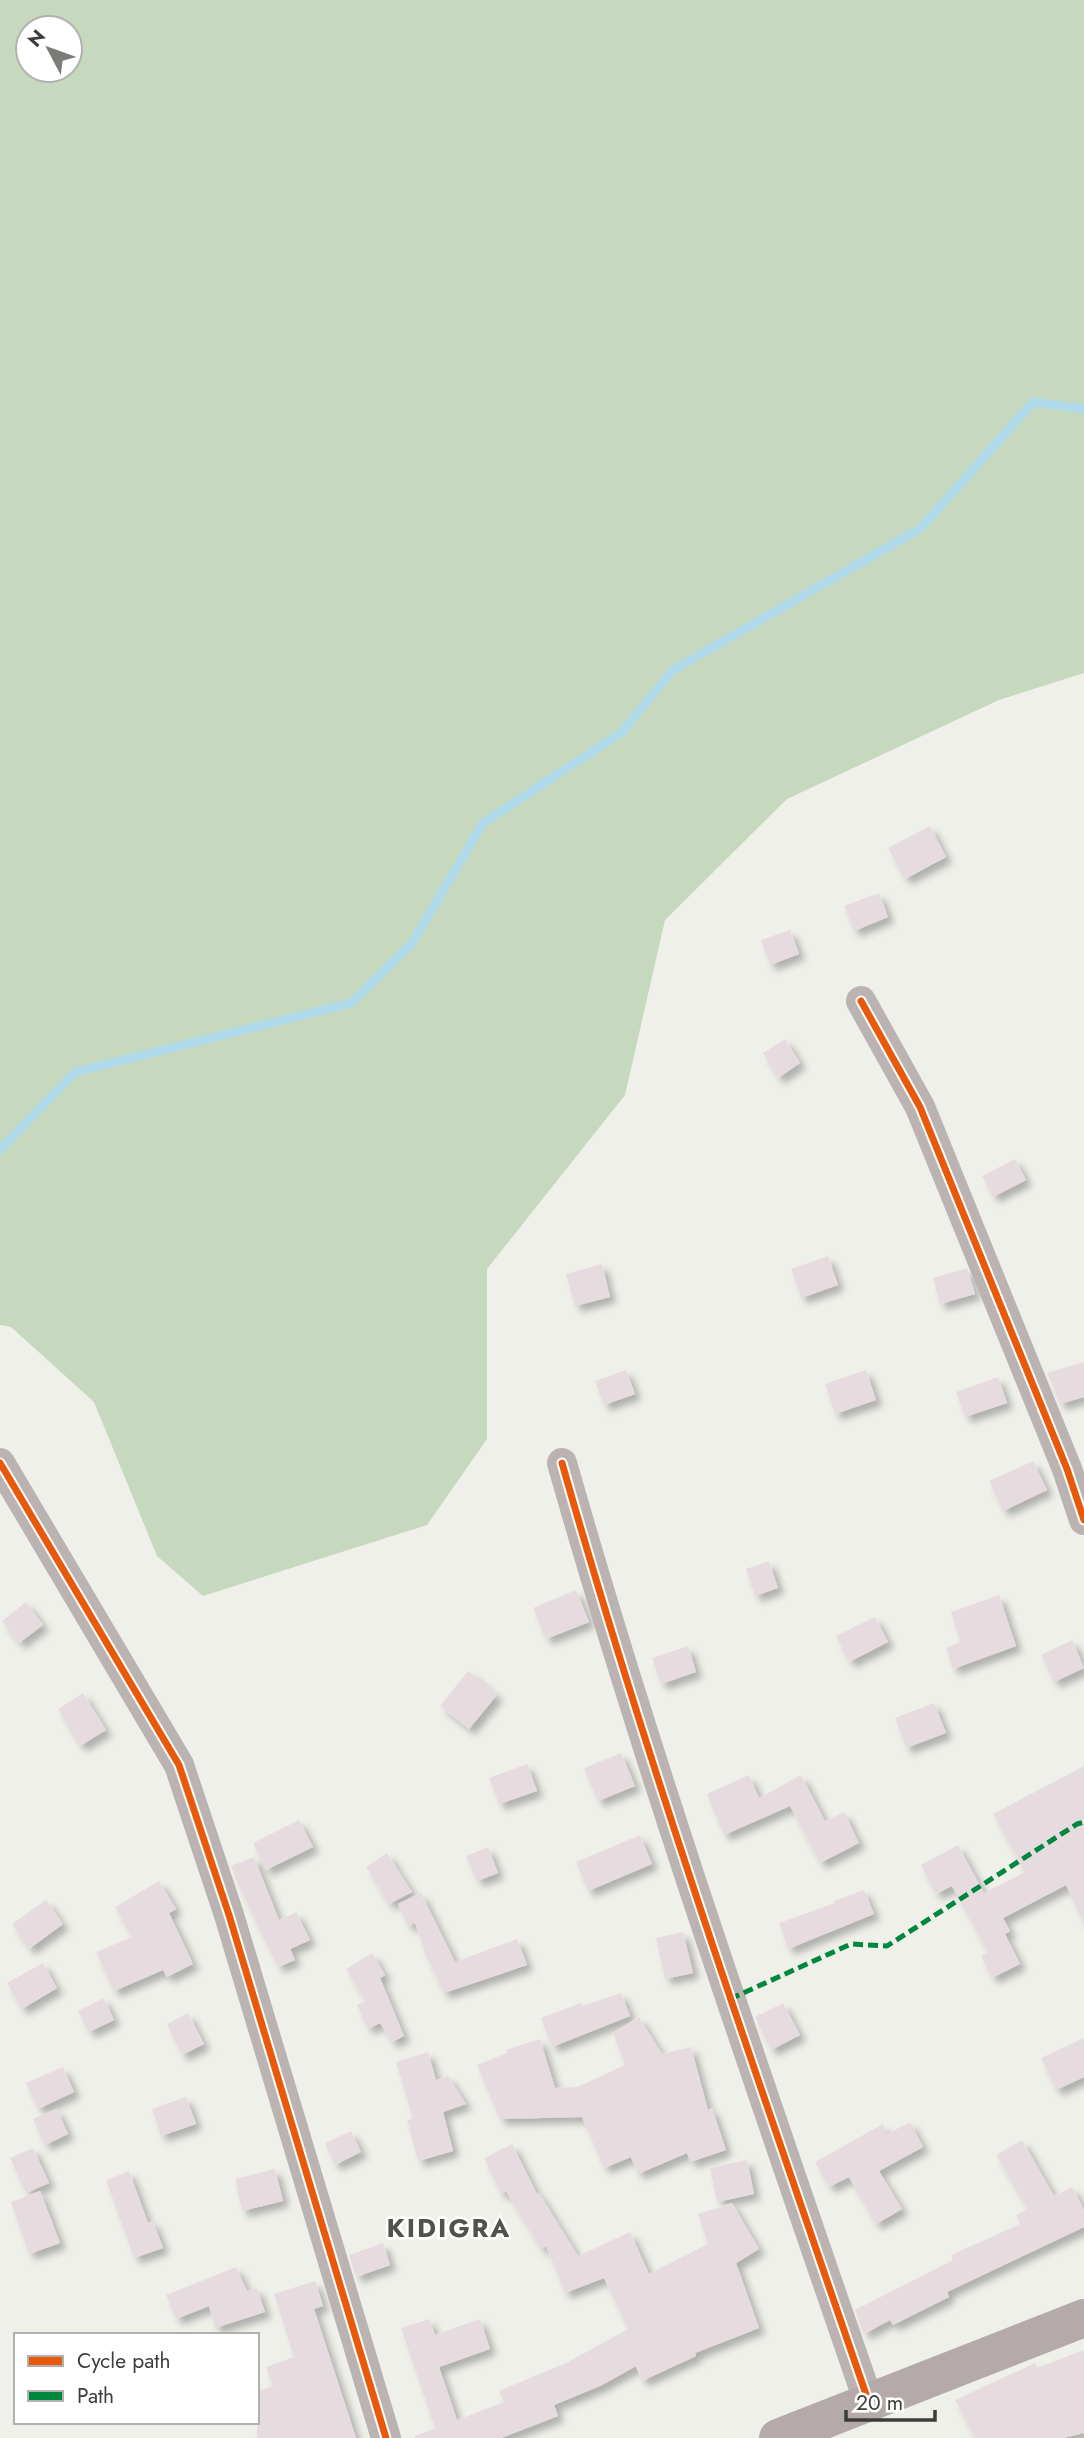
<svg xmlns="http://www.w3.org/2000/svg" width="1084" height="2438" font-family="Jost,sans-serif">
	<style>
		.forest { fill: #c6d8bd; fill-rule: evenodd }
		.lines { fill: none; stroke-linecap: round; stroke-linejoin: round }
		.stream { stroke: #b0daea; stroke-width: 9 }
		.building { fill: #e6dce0; filter: url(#shadow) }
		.street { stroke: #bbb3b2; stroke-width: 30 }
		.primary { stroke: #b4aaaa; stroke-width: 38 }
		.quiet { stroke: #00873e; stroke-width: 5; stroke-dasharray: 10 5; stroke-linecap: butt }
		.cycleway-casing { stroke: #fff; stroke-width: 11 }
		.cycleway { stroke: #e8590c; stroke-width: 7 }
		.labels { text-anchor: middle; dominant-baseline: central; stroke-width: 5; stroke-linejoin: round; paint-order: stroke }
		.district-label { font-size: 26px; font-weight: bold; letter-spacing: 2px; fill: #52514b; stroke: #fff }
	</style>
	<defs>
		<filter id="shadow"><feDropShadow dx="6" dy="6" stdDeviation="3.5" flood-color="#0004"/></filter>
	</defs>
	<rect width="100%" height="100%" fill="#f0f0eb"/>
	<!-- forest -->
	<path class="forest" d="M0 0H1084V673L999 700 787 799 665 920 625 1095 487 1269V1439L427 1525 203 1596 157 1556 94 1402 11 1327 0 1325ZM28 28H70V70H28Z"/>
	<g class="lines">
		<!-- stream -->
		<path class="stream" d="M0 1150 75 1072 351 1003 412 943 483 823 621 733 673 670 921 528 1033 402 1084 409"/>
	</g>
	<!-- building -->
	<path class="building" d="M930 826 946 857 905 879 888 848Z
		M879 893 888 917 854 931 844 906Z
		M790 930 799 954 770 965 761 940Z
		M785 1039 800 1063 778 1078 763 1053Z
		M1015 1159 1026 1180 993 1197 982 1176Z
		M828 1256 838 1285 801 1298 791 1269Z
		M602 1264 610 1297 575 1306 566 1274Z
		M967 1268 975 1294 940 1304 933 1278Z
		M1084 1362V1397L1060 1404 1047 1373Z
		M626 1370 635 1394 604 1405 595 1381Z
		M866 1370 876 1400 835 1414 825 1384Z
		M998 1377 1007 1403 965 1417 956 1392Z
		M1033 1461 1047 1490 1003 1511 989 1481Z
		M769 1561 778 1588 755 1596 746 1569Z
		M576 1590 589 1622 546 1639 533 1608Z
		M999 1595 1016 1646 953 1669 946 1648 960 1642 951 1612Z
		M26 1602 43 1625 19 1643 2 1621Z
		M875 1617 888 1642 849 1662 836 1636Z
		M1072 1640 1084 1668 1054 1682 1041 1655Z
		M688 1646 696 1672 661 1684 652 1658Z
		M468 1671 497 1695 469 1729 440 1706Z
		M83 1693 106 1730 80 1746 58 1709Z
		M934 1703 946 1733 906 1748 895 1718Z
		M621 1753 635 1786 598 1801 584 1768Z
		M527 1764 537 1791 499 1804 489 1778Z
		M1084 1766V1924L1066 1885 1003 1918 1010 1931 1005 1934 1020 1964 992 1978 981 1956 988 1952 952 1886 936 1894 921 1865 958 1845 984 1893 1025 1872 993 1814Z
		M749 1775 759 1798 801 1775 825 1821 844 1812 859 1843 820 1863 790 1806 724 1835 707 1794Z
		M299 1820 313 1847 266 1870 253 1843Z
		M640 1835 652 1864 588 1891 576 1862Z
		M488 1847 498 1873 477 1881 466 1856Z
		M387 1853 412 1892 389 1904 366 1867Z
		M254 1857 279 1920 296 1912 310 1940 290 1949 295 1960 278 1967 242 1893 231 1866Z
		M159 1881 176 1909 169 1913 193 1964 167 1977 163 1970 114 1991 96 1952 132 1937 115 1907Z
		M864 1890 874 1914 788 1949 779 1923 835 1903 834 1901Z
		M421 1893 455 1962 517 1939 527 1965 444 1993 427 1958 415 1923 408 1926 398 1904Z
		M46 1900 63 1924 29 1949 12 1924Z
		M683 1932 693 1973 665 1979 656 1938Z
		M372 1953 385 1975 380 1978 404 2036 392 2042 380 2023 368 2029 357 2005 366 2001 346 1969Z
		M43 1963 57 1988 22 2009 7 1983Z
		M621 1993 630 2016 552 2047 541 2018 581 2003 582 2006Z
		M104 1998 114 2020 89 2032 78 2011Z
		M783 2003 800 2035 771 2050 755 2017Z
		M188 2013 204 2044 182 2055 167 2024Z
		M639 2017 662 2054 691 2047 708 2110 712 2108 726 2150 690 2162 687 2153 638 2174 631 2157 604 2168 582 2117 500 2119 477 2065 507 2053 506 2050 540 2039 555 2088 577 2087 625 2065 613 2033Z
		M1084 2038V2077L1056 2090 1041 2058Z
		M428 2052 436 2080 448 2076 466 2104 443 2112 453 2151 418 2161 407 2120 413 2119 396 2062Z
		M63 2067 74 2092 38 2109 26 2083Z
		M186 2097 196 2124 161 2136 152 2109Z
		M57 2109 68 2134 45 2145 33 2119Z
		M910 2122 923 2147 879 2171 902 2209 876 2224 849 2177 829 2187 815 2162 883 2124 887 2134Z
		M351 2131 361 2152 335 2165 325 2143Z
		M1022 2140 1054 2196 1072 2187 1084 2210V2227L947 2292 949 2297 893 2325 890 2320 864 2334 855 2310 953 2260 951 2255 1020 2224 1016 2215 1028 2209 996 2155Z
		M512 2144 537 2194 539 2193 578 2256 630 2232 649 2274 708 2244 698 2214 732 2203 759 2249 736 2263 759 2328 695 2353 696 2356 642 2381 636 2366 602 2385 554 2405 558 2416 501 2438H415V2436L435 2428 401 2328 429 2319 435 2335 480 2319 490 2349 439 2367 457 2420 504 2402 499 2391 568 2362 628 2329 604 2278 565 2293 546 2246 541 2249 506 2191 501 2194 484 2158Z
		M33 2148 49 2183 26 2193 10 2158Z
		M747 2160 754 2194 717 2202 710 2168Z
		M275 2169 283 2201 242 2211 235 2179Z
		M129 2171 148 2223 153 2221 163 2248 134 2258 106 2180Z
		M40 2191 60 2243 29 2254 11 2202Z
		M383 2243 390 2265 356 2277 349 2255Z
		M236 2267 247 2291 257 2288 265 2312 215 2328 209 2306 176 2319 166 2295Z
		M315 2281 323 2306 314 2309 356 2438H257V2391L273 2386 266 2367 294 2357 274 2294Z
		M1084 2350V2433L1063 2438H975L955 2400 1035 2363 1037 2368Z"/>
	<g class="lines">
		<!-- street -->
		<path class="street" d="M861 1001 920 1107 1067 1469 1084 1520
			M0 1463 179 1765 229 1915 386 2438
			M562 1463C652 1780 762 2091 869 2403"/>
		<!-- primary -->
		<path class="primary" d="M778 2438 1084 2318"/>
		<!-- quiet -->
		<path class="quiet" d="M730 1999 851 1944 887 1946 1077 1824 1084 1822"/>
		<!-- cycleway casing -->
		<g class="cycleway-casing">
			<path id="cycleway" d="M861 1001 920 1107 1067 1469 1084 1520
				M0 1463 179 1765 229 1915 386 2438
				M562 1463C652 1780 762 2091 869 2403"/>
		</g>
		<!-- cycleway -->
		<use href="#cycleway" class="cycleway"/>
	</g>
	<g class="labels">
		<!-- district labels -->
		<g class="district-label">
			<text x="449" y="2228">KIDIGRA</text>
		</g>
	</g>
	<!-- legend -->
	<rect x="14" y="2333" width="245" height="91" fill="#ffffff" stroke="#b1b1b0" stroke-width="2"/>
	<rect x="28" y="2356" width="35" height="10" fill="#e8590c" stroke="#b1b1b0" stroke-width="2"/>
	<text x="77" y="2368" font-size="21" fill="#3c3c39">Cycle path</text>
	<rect x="28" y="2391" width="35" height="10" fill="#00873e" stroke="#b1b1b0" stroke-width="2"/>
	<text x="77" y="2403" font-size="21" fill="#3c3c39">Path</text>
	<!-- north arrow -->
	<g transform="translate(49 49) rotate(311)"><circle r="33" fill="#ffffff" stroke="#b1b1b0" stroke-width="2"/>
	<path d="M0-5L12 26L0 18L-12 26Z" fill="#7b7b77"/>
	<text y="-10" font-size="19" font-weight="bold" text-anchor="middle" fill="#3c3c39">N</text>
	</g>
	<!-- scale -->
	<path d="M846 2410v10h89v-10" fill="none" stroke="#3c3c39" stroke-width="3.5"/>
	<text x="856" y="2410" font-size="21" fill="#3c3c39" stroke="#ffffff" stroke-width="5" paint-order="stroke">20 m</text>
</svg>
